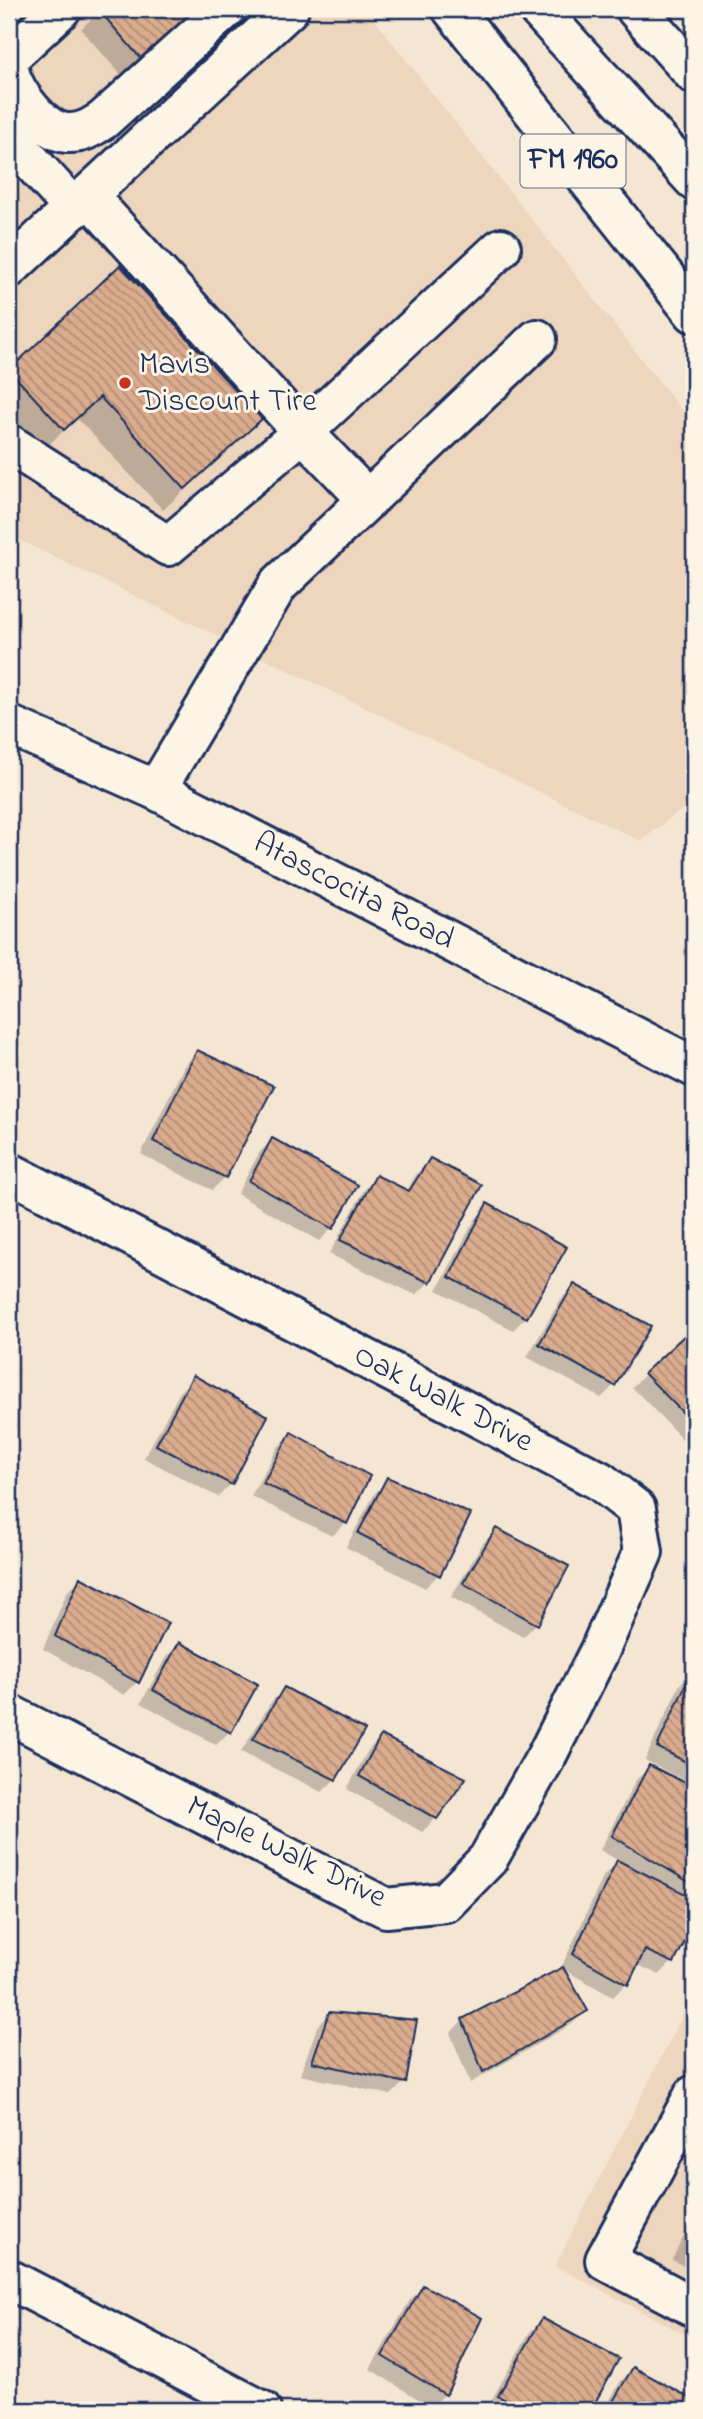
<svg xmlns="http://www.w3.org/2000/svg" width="703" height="2419" font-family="'Indie Flower',sans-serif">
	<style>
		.built { fill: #edd5be }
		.shadow { fill: #0003 }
		.building { fill: url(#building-back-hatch); stroke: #1b2f5e; stroke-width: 2 }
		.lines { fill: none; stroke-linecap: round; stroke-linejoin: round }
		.minor-casing { stroke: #1b2f5e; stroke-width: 44 }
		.major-casing { stroke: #1b2f5e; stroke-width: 44 }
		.minor { stroke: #fcf5e5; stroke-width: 38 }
		.major { stroke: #fcf5e5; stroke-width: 38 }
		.poi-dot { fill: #c8321e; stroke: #fcf5e5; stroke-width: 2.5 }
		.labels { text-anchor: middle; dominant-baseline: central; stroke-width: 6; stroke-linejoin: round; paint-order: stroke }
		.shield { fill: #fcf5e5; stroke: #5e6a86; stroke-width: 2 }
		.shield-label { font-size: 30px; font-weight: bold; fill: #1b2f5e }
		.poi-label { font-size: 32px; fill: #1b2f5e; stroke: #fcf5e5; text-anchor: start }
		.street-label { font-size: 32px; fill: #1b2f5e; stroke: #fcf5e5 }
	</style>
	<defs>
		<pattern id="building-back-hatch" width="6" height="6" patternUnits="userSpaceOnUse" patternTransform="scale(1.75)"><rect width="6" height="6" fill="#dbac8d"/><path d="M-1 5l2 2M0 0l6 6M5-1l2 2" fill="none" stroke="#b18c76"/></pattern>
	</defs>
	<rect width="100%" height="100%" fill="#f5e6d3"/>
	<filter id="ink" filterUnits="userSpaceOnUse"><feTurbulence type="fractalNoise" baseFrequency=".0143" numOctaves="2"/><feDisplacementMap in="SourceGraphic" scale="14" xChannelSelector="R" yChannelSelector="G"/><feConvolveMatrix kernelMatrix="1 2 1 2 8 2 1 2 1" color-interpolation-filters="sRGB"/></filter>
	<g filter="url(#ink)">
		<!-- built -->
		<path class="built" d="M9 9H366L694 426V800L641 841 9 535Z
			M694 1993V2339L555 2266Z"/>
		<!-- shadow -->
		<path class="shadow" d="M101 9H199L122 76 81 29Z
			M120 268 238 440 163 510 77 418 42 451 9 415V371Z
			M197 1052 225 1177 212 1190 141 1154 184 1066Z
			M272 1140 332 1228 319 1241 237 1194 259 1153Z
			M430 1160 429 1282 416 1295 329 1254 364 1190 377 1177 406 1192 417 1173Z
			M488 1206 526 1317 513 1330 437 1290 475 1219Z
			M574 1286 614 1385 601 1398 527 1357 561 1299Z
			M686 1336 694 1345 693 1450 632 1387Z
			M194 1377 231 1484 218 1497 144 1458 181 1390Z
			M292 1434 346 1523 332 1536 251 1496 278 1447Z
			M388 1480 469 1515 438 1575 425 1588 346 1547 375 1493Z
			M496 1530 567 1567 536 1624 523 1637 451 1597 483 1543Z
			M80 1579 137 1682 124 1695 43 1649 67 1592Z
			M179 1644 229 1732 216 1745 141 1703 166 1657Z
			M694 1671V1888L686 1896 694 1900V1921L672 1962 659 1975 636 1964 626 1984 613 1997 561 1968 604 1875 619 1861 600 1850 636 1780 650 1767 689 1787 691 1784 645 1760 680 1684Z
			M285 1689 335 1779 322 1792 241 1752 271 1702Z
			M381 1737 463 1779 436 1818 422 1832 347 1789 368 1750Z
			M585 2011 572 2024 470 2083 450 2033 463 2020Z
			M330 2014 404 2082 391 2095 300 2075 317 2027Z
			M694 2215V2271L672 2260Z
			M423 2287 445 2394 431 2407 370 2369 410 2300Z
			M542 2320 616 2359 589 2410H486L529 2333Z
			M633 2369 694 2402V2410H604L620 2382Z"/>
		<!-- building -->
		<path class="building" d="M98 9H199L142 60Z
			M120 265 262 419 185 489 100 397 64 430 9 370Z
			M197 1050 274 1086 226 1178 153 1141Z
			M272 1138 358 1185 333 1229 249 1181Z
			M430 1158 482 1185 430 1283 340 1240 376 1175 409 1191Z
			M487 1203 567 1247 527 1318 449 1277Z
			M574 1284 651 1326 615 1386 539 1344Z
			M686 1334 694 1342V1424L644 1373Z
			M193 1375 268 1416 232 1485 156 1445Z
			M291 1432 370 1476 347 1524 263 1483Z
			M387 1477 471 1514 440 1576 358 1533Z
			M496 1528 569 1566 538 1625 463 1583Z
			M80 1577 168 1623 139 1683 55 1636Z
			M179 1642 258 1684 231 1733 153 1690Z
			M693 1669 694 1670V1766L657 1747Z
			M284 1687 365 1730 336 1780 253 1739Z
			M381 1735 466 1778 437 1819 359 1776Z
			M649 1765 694 1787V1885L612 1836Z
			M617 1860 694 1898V1924L674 1963 645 1950 628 1985 573 1954Z
			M563 1967 588 2011 483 2072 462 2019Z
			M329 2012 417 2020 406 2083 312 2062Z
			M423 2285 482 2318 446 2395 382 2356Z
			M542 2318 619 2359 591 2410H525L498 2396Z
			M633 2367 694 2400V2410H608Z"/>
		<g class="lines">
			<!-- minor casing -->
			<g class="minor-casing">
				<g id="minor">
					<path d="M9 57 61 9"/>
					<path d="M9 71C15 93 42 131 67 133 81 134 91 128 103 120L226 9"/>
					<path d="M9 137 74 209"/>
					<path d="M88 196 303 432 501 248"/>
					<path d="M9 268 289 9"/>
					<path d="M9 444 168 546 303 432 368 500"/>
					<path d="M156 790 278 585 537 339"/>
					<path id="s1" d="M9 1172 600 1481 636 1509 643 1552 599 1652 547 1755 488 1859 446 1902 386 1908 9 1714"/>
					<path d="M694 2095 605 2260 694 2307"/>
					<path d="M9 2279 261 2410"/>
				</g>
			</g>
			<!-- major casing -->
			<g class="major-casing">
				<g id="major">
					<path d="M452 9 694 313"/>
					<path d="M538 9 694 180"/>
					<path d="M636 9 694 74"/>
					<path id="s2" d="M9 725 156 790 694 1067"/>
				</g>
			</g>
			<!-- minor -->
			<use href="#minor" class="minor"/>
			<!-- major -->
			<use href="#major" class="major"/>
		</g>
	</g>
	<!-- markers -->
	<circle class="poi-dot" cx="125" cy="383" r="7"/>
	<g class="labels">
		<!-- shield labels -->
		<rect class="shield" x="520.5" y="134.5" width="105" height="53" rx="5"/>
		<g class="shield-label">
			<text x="573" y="161">FM 1960</text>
		</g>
		<!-- poi labels -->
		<g class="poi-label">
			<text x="139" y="365">Mavis<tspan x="139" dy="37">Discount Tire</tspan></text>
		</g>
		<!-- street labels -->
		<g class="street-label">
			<text stroke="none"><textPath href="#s2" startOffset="383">Atascocita Road</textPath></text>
			<text stroke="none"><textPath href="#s1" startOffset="490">Oak Walk Drive</textPath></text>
			<text transform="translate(286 1853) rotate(26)">Maple Walk Drive</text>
		</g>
	</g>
	<!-- margin -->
	<rect width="703" height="2419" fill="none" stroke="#fcf5e5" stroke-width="35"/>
	<rect x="18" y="18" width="668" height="2384" fill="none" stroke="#1b2f5e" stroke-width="2.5" filter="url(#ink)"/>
</svg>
